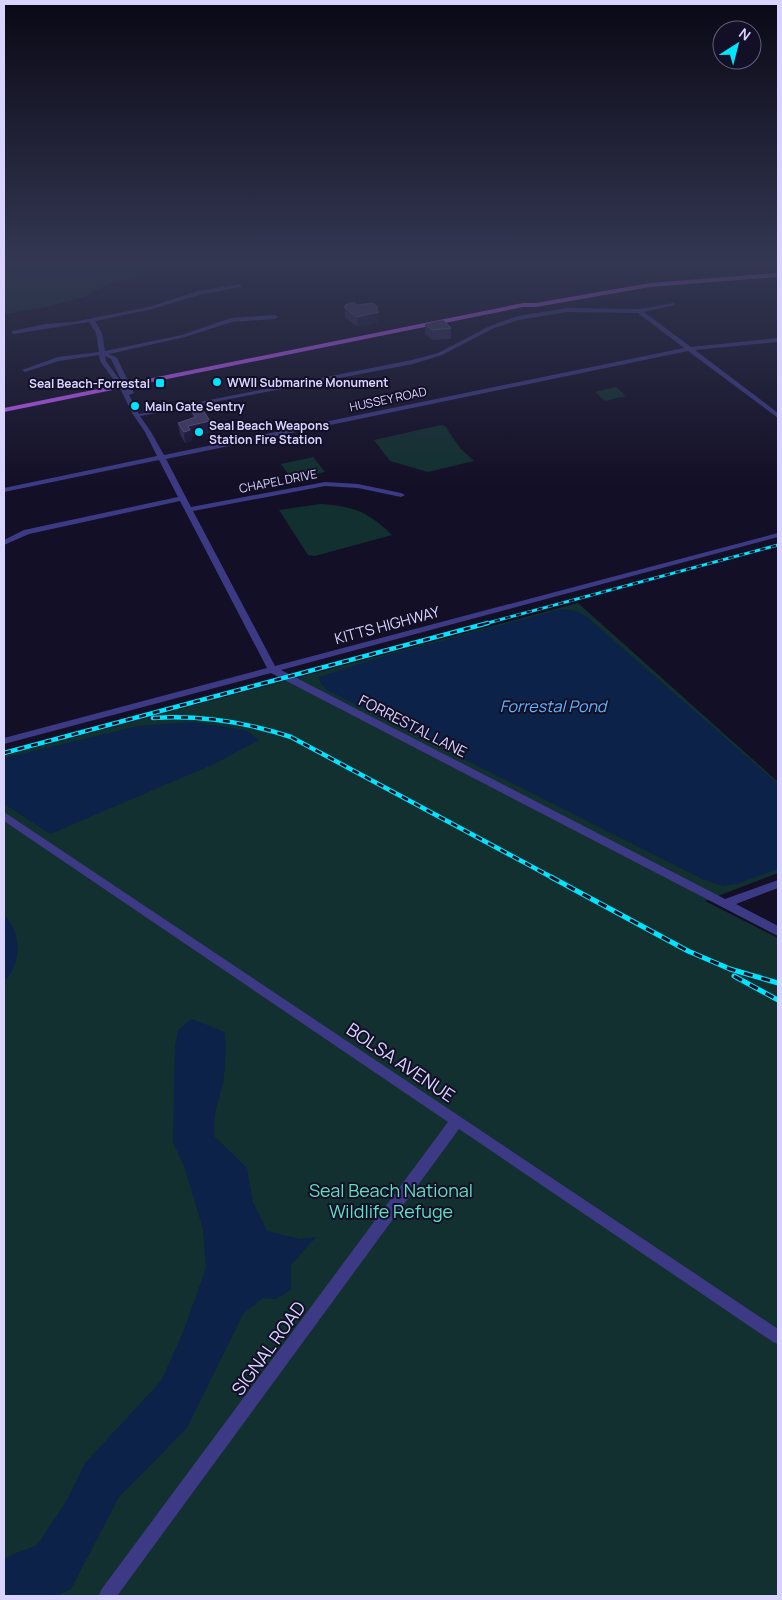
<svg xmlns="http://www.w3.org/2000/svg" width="782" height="1600" font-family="Manrope,sans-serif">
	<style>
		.green { fill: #12302f }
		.water { fill: #0c2248 }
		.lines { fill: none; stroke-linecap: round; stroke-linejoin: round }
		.minor { fill: #3d3a85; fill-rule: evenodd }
		.primary { fill: #c25bff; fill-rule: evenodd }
		.rail-far2-casing { stroke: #00e5ff; stroke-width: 3 }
		.rail-far1-casing { stroke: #00e5ff; stroke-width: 4.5 }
		.rail-casing { stroke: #00e5ff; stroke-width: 5 }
		.rail-far2 { stroke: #130f26; stroke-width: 2; stroke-dasharray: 5.5; stroke-linecap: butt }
		.rail-far1 { stroke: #130f26; stroke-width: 2.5; stroke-dasharray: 7; stroke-linecap: butt }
		.rail { stroke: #130f26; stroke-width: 3; stroke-dasharray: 9; stroke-linecap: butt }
		.wall { fill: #312854 }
		.shaded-wall { fill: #1d163a }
		.building { fill: #433a66; stroke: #5a527e }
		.poi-dot { fill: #00e5ff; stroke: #130f26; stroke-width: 2 }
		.labels { text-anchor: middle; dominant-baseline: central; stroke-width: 4; stroke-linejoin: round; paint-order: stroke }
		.far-poi-label { font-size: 12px; font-weight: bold; fill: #d9d4ff; stroke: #130f26; text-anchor: start }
		.far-street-label { font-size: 12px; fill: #d9d4ff; stroke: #130f26 }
		.street-label { font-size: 15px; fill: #d9d4ff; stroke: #130f26 }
		.water-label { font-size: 16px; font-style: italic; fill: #62b6ff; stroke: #130f26 }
		.near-street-label { font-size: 18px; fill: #d9d4ff; stroke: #130f26 }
		.near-park-label { font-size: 18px; fill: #5fe0c0; stroke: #130f26 }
	</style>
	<rect width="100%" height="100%" fill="#130f26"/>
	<!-- green -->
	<path class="green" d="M4 261H131L141 264 150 271 149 274 108 284 83 297 47 307 4 314Z
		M616 387 626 396 605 401 595 392Z
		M441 425 445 426 460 448 474 461 428 472 390 461 374 440Z
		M313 457 325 472 292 480 281 464Z
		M320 504C353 506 369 512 392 535L315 556 308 555 279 510Z
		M578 603 778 782V873L705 901 778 938V1596H4V756Z"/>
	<!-- water -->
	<path class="water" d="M562 609 577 611 587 617 778 784V869L737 884 723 886 704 880 327 690 321 684 319 677 384 656Z
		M193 722 246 730 259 740 214 764 50 834 4 804V758L138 726Z
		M4 915C21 931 23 964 4 981Z
		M192 1019 225 1032C226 1051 226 1068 222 1087 217 1107 213 1114 214 1136L247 1168 253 1202 267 1231 300 1239 316 1237 291 1265V1290L276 1299 263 1298 243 1314 187 1428 119 1497 71 1589 56 1596H4V1558L37 1545 65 1503 85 1463 161 1381 182 1335 206 1268 203 1229 184 1166 173 1142 175 1046 178 1030Z"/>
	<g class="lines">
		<!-- minor -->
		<path class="minor" d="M239 284 241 285V287L199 295 152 309 95 321 102 333 105 351 182 335 231 318 275 315 278 317 275 319 232 322 185 337 109 354 117 358 134 393 129 395 139 414 412 360 438 353 490 326 518 316 567 308 639 309 674 303V305L644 312 691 347 778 338V342L695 350 778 413V418L688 351 166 459 191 507 325 482 358 484 401 493 405 495 401 497 358 488 325 486 193 511 275 666 778 533V537L281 670 725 899 778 880V888L736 904 778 926V936L271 673 4 744V738L267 668 180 501 29 534 4 545V540L24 530 178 497 159 460 4 492V488L157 456 145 432 132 413 121 390 100 361 99 355 59 361 25 372 22 370 58 357 99 352 96 333 89 322 14 334 12 333V331L46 324 73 322 149 307 198 291ZM567 312 638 313 684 348 164 455 151 432 140 416 413 364 442 355 494 328 519 320ZM105 356 111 359 124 386 106 361Z
			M4 812 778 1329V1344L773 1342 459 1129 117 1596H99L101 1590 448 1122 4 821Z"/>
		<!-- primary -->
		<path class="primary" d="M778 273V277L650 287 536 307H523L4 412V408L523 303H536L650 283Z"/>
		<!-- rail-far2 casing -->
		<g class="rail-far2-casing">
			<path id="rail-far2" d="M484 624 778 545"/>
		</g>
		<!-- rail-far1 casing -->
		<g class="rail-far1-casing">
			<path id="rail-far1" d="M153 718C201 715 246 722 291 737L553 878
				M4 753 488 623"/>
		</g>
		<!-- rail casing -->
		<g class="rail-casing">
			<path id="rail" d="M551 877 688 951 730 969 778 983
				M734 976 778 1000"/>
		</g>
		<!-- rail-far2 -->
		<use href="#rail-far2" class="rail-far2"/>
		<!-- rail-far1 -->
		<use href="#rail-far1" class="rail-far1"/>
		<!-- rail -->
		<use href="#rail" class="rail"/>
	</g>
	<!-- wall -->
	<path class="wall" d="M345 305H357L378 312 379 322 358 327 345 318Z
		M425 324 451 328V339L432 340 425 334Z
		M192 412 211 432 191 437 192 441 185 443 180 434 178 423 193 418Z"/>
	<!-- shaded-wall -->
	<path class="shaded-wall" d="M378 307 379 322 358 327 357 317 376 310Z
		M210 421 211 432 191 437 192 441 185 443 184 432 188 426Z"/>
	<!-- building -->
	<path class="building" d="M354 302 357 305 373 303 378 307 376 310 379 312 357 317 344 307 347 306 345 305Z
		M443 320 451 328 432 330 425 324Z
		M203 410 210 421 188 426 190 430 184 432 178 423 196 417 192 412Z"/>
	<!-- sky -->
	<linearGradient id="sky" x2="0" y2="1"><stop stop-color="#0a0815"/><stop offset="0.54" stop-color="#333752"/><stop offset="1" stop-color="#333752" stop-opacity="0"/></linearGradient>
	<rect width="782" height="485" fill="url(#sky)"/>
	<!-- markers -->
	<g class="poi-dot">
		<circle cx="217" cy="382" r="5"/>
		<rect x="155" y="378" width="10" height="10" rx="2.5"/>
		<circle cx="135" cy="406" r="5"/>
		<circle cx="199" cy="432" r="5"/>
	</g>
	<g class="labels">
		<!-- far-poi labels -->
		<g class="far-poi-label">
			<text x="227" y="382">WWII Submarine Monument</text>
			<text x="150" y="383" text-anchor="end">Seal Beach-Forrestal</text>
			<text x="145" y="406">Main Gate Sentry</text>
			<text x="209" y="425">Seal Beach Weapons<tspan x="209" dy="14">Station Fire Station</tspan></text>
		</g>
		<!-- far-street labels -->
		<g class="far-street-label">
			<text transform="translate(388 399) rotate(-12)">HUSSEY ROAD</text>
			<text transform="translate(278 481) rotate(-11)">CHAPEL DRIVE</text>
		</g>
		<!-- street labels -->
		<g class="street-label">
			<text transform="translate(387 625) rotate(-15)">KITTS HIGHWAY</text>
			<text transform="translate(413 726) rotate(27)">FORRESTAL LANE</text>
		</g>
		<!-- water labels -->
		<g class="water-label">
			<text x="553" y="706">Forrestal Pond</text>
		</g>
		<!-- near-street labels -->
		<g class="near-street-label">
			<text transform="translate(401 1062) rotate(34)">BOLSA AVENUE</text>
			<text transform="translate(268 1348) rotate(-54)">SIGNAL ROAD</text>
		</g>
		<!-- near-park labels -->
		<g class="near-park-label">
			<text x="391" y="1190">Seal Beach National<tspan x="391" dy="21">Wildlife Refuge</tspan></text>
		</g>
	</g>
	<!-- border -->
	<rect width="782" height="1600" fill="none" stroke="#d9d4ff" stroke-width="10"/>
	<!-- north arrow -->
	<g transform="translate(737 45) rotate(36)"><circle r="24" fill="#130f26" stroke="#625e7d"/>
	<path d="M0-4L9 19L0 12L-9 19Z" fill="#00e5ff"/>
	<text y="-8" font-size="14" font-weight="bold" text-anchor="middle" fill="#d9d4ff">N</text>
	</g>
</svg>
